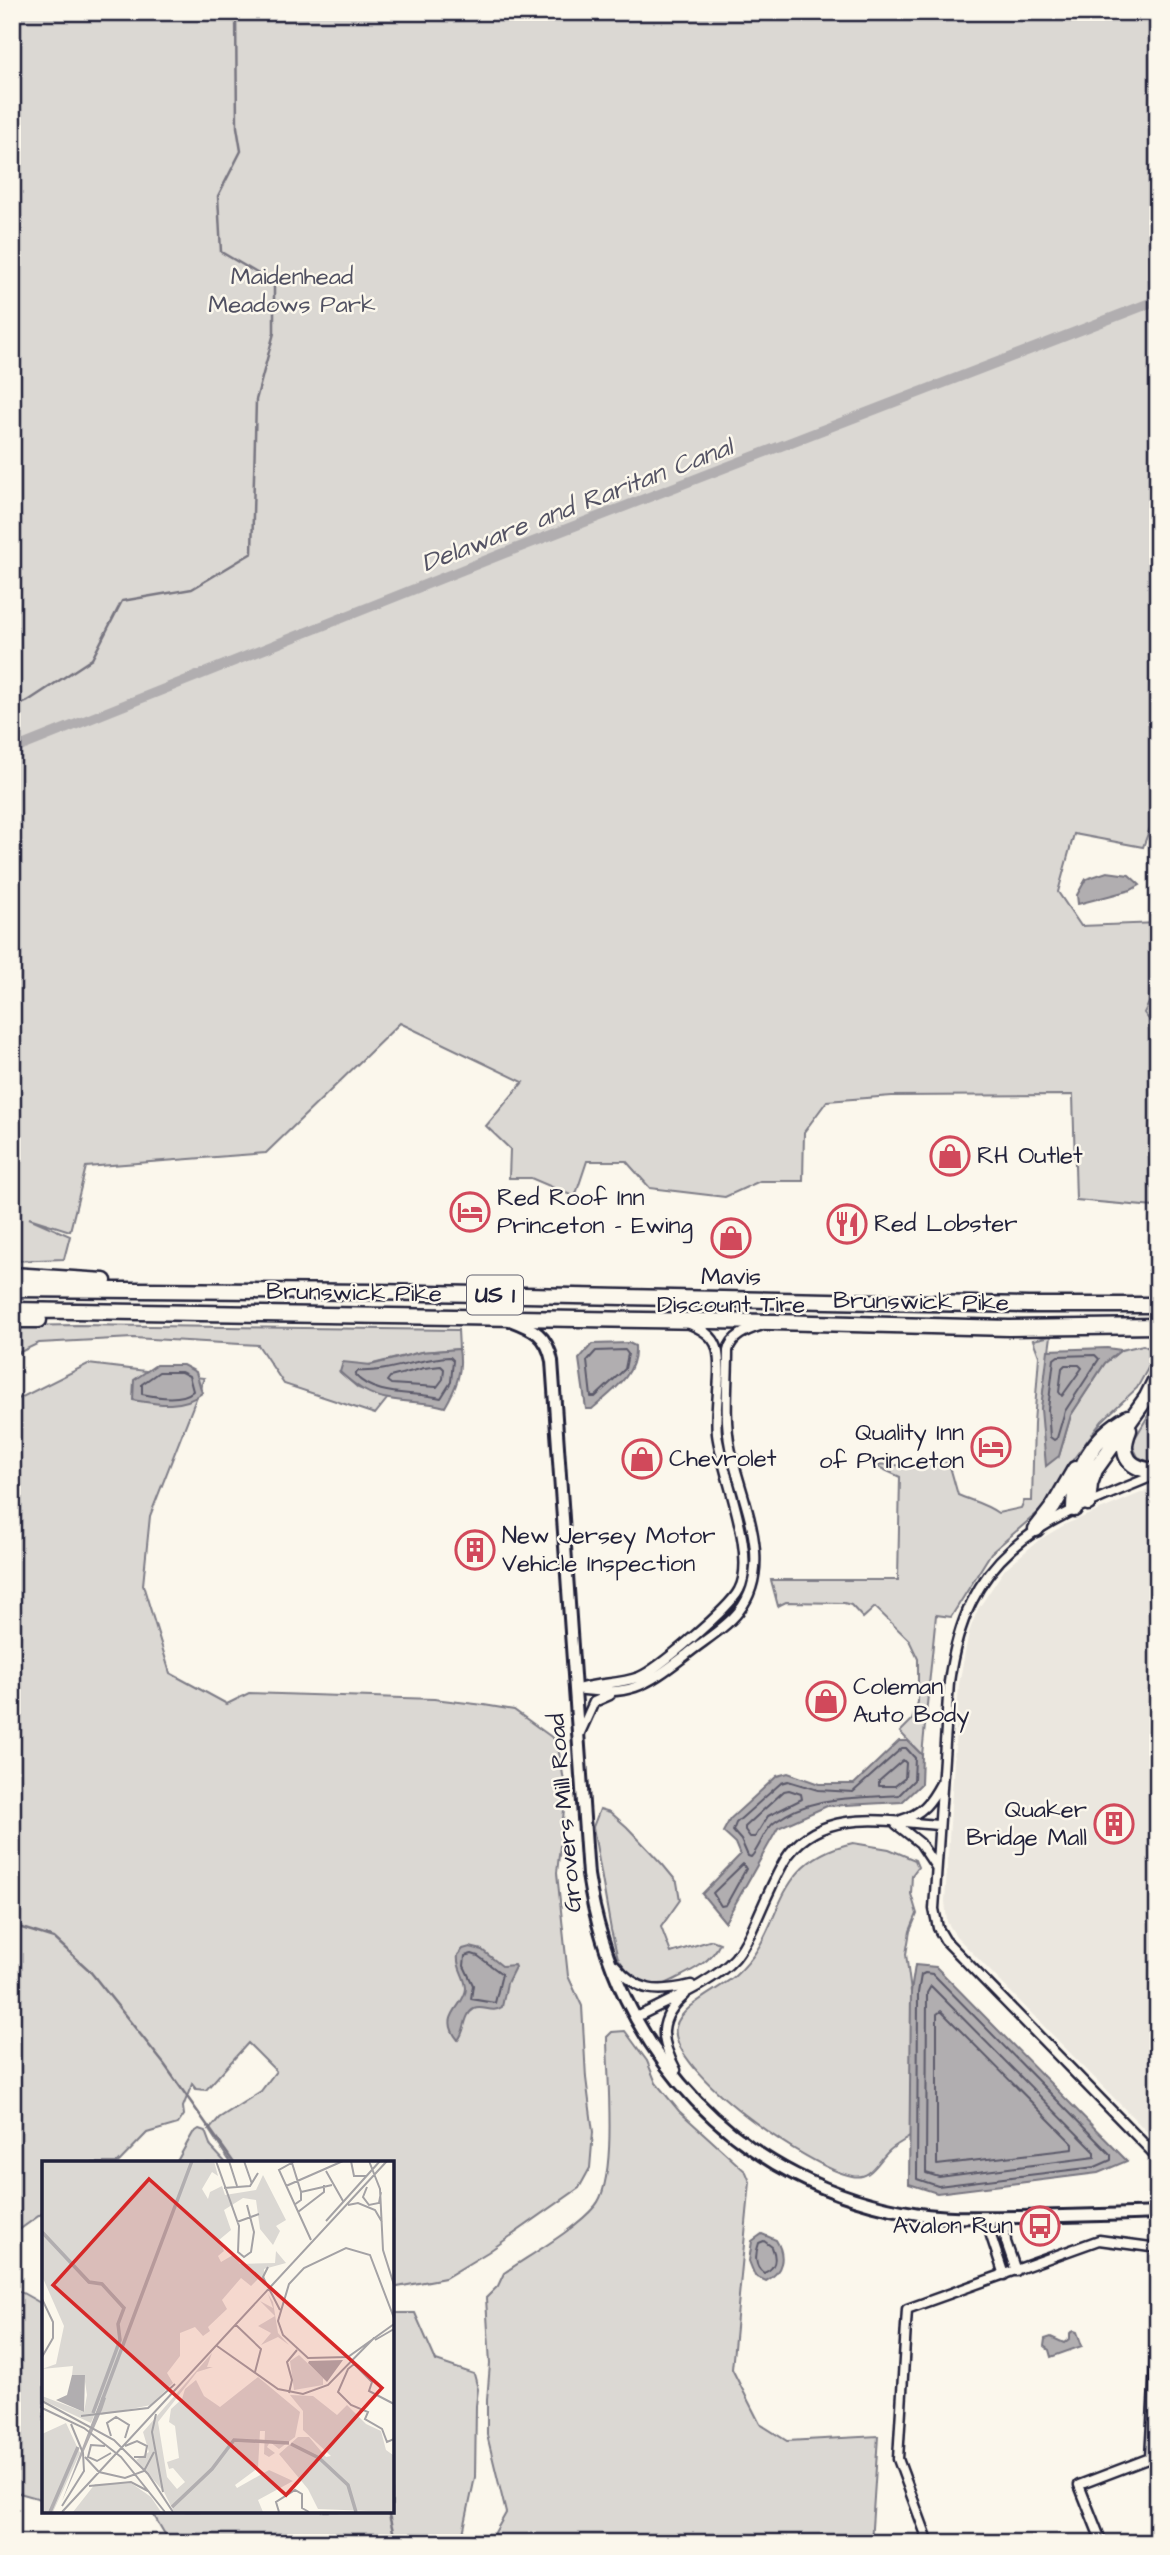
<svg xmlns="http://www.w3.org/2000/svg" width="1170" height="2555" font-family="'Architects Daughter',sans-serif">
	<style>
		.built { fill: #ebe7df }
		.green { fill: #dbd8d3; stroke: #7e7d87; stroke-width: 2 }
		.water { fill: #b1aeb0; stroke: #787681; stroke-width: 2 }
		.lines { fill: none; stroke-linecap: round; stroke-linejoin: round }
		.shore { stroke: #5b5a6a; stroke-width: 2 }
		.stream { stroke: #787681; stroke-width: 2.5 }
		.canal { stroke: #b1aeb0; stroke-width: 10 }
		.street-casing { stroke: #22223b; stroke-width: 13 }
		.secondary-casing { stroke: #22223b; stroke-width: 16 }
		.highway-casing { stroke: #22223b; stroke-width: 19 }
		.street { stroke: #fbf7ec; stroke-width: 8 }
		.secondary { stroke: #fbf7ec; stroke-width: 10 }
		.highway { stroke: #fbf7ec; stroke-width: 14 }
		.labels { text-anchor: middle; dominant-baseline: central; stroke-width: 5; stroke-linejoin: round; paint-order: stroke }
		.shield { fill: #fbf7ec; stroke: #636270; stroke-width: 2 }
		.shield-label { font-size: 23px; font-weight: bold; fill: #22223b }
		.park-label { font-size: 24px; fill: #505061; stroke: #fbf7ec }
		.poi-label { font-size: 24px; fill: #22223b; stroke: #fbf7ec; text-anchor: start }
		.street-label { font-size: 24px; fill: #22223b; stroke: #fbf7ec }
		.water-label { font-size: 26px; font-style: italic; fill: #545364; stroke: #fbf7ec }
		.inset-river { fill: none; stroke: #b1aeb0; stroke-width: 3.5 }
		.inset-road { fill: none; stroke: #a4a2a5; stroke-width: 2 }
		.view { fill: #d62828; fill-opacity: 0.15; stroke: #d62828; stroke-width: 3.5 }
		.inset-edge { fill: none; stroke: #22223b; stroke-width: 3.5 }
	</style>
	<rect width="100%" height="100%" fill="#fbf7ec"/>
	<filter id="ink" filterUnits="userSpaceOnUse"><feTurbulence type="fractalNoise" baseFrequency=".0143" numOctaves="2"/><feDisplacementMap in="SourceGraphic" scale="14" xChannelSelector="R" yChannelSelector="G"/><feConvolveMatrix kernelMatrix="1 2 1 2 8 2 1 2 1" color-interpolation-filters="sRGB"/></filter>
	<g filter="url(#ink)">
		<!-- built -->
		<path class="built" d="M1158 1486V2143L956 1936 947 1922 945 1901 959 1684 969 1632 978 1609 1005 1569 1039 1540 1066 1524Z"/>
		<!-- green -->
		<path class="green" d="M12 12H1158V806L1143 847 1074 834 1058 892 1081 926 1158 923V985L1144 1013 1158 1031V1283H1151L1154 1207 1076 1200 1073 1095 892 1096 827 1101 804 1132 803 1181H760L725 1197 650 1188 626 1161H587L575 1197 531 1178H509L510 1149 486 1126 523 1082 400 1023 266 1153 86 1167 70 1231 29 1218 70 1236 64 1259 12 1261Z
			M77 1325 458 1330 459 1349 421 1352 340 1372 358 1388 387 1399 375 1414 284 1384 258 1345 133 1338 39 1343 12 1356V1326Z
			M1051 1336 1041 1409 1059 1456 1071 1415 1105 1363 1121 1350 1143 1345 1157 1352 1137 1388 1102 1421 1069 1465 1042 1509 991 1553 951 1617 936 1615 922 1755 900 1732 912 1720 918 1702V1659L909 1640 875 1607 863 1618 851 1605 844 1603 786 1602 778 1606 771 1580H898L900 1477 872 1464 932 1467 939 1459 949 1463 958 1495C972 1501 986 1504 998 1513L1021 1508 1024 1501H1032L1034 1423 1039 1356 1033 1340Z
			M88 1364 204 1378 150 1516 143 1585 170 1673 227 1704 249 1693 434 1699 484 1705 514 1710 557 1741 566 1792 557 1873 568 1976 582 2006 586 2078 593 2132 590 2168 579 2188 488 2252 445 2278 392 2288V2163H231L209 2130 219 2118 261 2091 276 2071 248 2043 206 2090 196 2089 192 2084 183 2107 184 2115 178 2124 147 2133 118 2163H44V2212L12 2235V1402Z
			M1158 1399V1459L1149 1462 1138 1457 1133 1447 1135 1438Z
			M600 1809 610 1812 627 1827 663 1865 677 1882 680 1900 661 1927 671 1953 712 1940 720 1943C711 1964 685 1974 665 1984L658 1986 639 1982 628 1972 618 1958 611 1930 593 1827Z
			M853 1843 889 1849 915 1860 918 1867 912 1875 911 1894 917 1914 910 1931 906 1954 911 1992V2136C904 2141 895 2145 889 2151 877 2162 871 2180 852 2176 812 2170 667 2070 676 2027 680 2006 720 1989 735 1976 788 1930 766 1862 853 1843Z
			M625 2031 647 2061 656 2083 679 2111 746 2172 750 2182 732 2369 760 2424 787 2441 878 2436 871 2543H489L506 2513 487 2435V2400L490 2364 486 2298 498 2286 504 2273C530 2255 576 2229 595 2206 618 2180 607 2074 607 2037L612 2032Z
			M199 2129 205 2131 211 2147 226 2163H176L193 2133Z
			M12 2287 44 2305V2500L12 2491Z
			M392 2313H415L436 2361 474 2374 478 2389 476 2406 475 2477 461 2543H161L155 2540 169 2541 153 2514 154 2511H392Z"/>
		<!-- water -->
		<path class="water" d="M1107 872 1129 875 1140 885 1131 890 1078 904 1077 895 1086 879Z
			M629 1343 635 1346C637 1376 612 1391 592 1409H586L579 1359 592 1344Z
			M1107 1348 1121 1350 1105 1363 1071 1415 1059 1456 1046 1466 1041 1409 1048 1350Z
			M459 1349C463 1372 456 1388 445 1407 427 1401 408 1403 389 1399 369 1396 354 1385 340 1372L343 1362 371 1365 421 1352Z
			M156 1365H183L196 1372 202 1393C183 1409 157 1404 133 1400L134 1380Z
			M899 1741H908L922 1755 921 1784 902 1802 827 1806 778 1828 725 1922 702 1894 740 1855 735 1843 723 1832 730 1819 777 1776 788 1773 819 1784H854Z
			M470 1947 482 1950 502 1966 514 1965 515 1967 507 1983 502 2007C492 2014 483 2005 474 2009 463 2015 466 2032 458 2040 437 2015 466 2006 466 1988 465 1975 456 1968 458 1955L463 1949Z
			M915 1965 936 1967 1127 2161 1098 2173 937 2193 909 2184 911 1992Z
			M762 2234 776 2240C786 2256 783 2272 766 2281L755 2276 749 2261 752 2241Z
			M1074 2331 1077 2332 1082 2346 1051 2357 1049 2350 1044 2346 1045 2339 1051 2337 1064 2343 1070 2338V2333Z"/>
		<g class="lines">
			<!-- shore -->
			<path class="shore" d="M625 1350 628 1354 625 1369 595 1397H591L587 1361 596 1351Z
				M1058 1356 1095 1355 1099 1359 1065 1411 1057 1438 1054 1440 1050 1437 1048 1409 1054 1359Z
				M450 1357 453 1360 451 1382 441 1398C413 1391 376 1398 355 1375L358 1371C388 1373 419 1358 450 1357Z
				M1065 1365H1079L1082 1368 1062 1396 1059 1392 1062 1368Z
				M441 1366 444 1369 443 1379 437 1387 391 1384 387 1381 390 1377 424 1368Z
				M159 1372H181L189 1376 193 1391C182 1401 156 1397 142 1394V1384Z
				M902 1748H906L915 1758 914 1780 899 1795C857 1799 813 1794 775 1822 764 1829 760 1848 751 1857L748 1856 741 1840 733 1831 736 1823 781 1783 788 1781 818 1790 853 1792Z
				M903 1760 906 1763 905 1778 895 1786H879V1781Z
				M789 1790 801 1794 802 1799 768 1816 755 1837H750L745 1830V1827L784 1791Z
				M743 1864 746 1869 726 1905 721 1906 713 1893Z
				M472 1954 478 1956 502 1974 495 2003 471 1999 473 1985 464 1966 465 1956Z
				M925 1973 933 1974 1111 2155V2160L1095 2167 938 2186 917 2179 918 1993 921 1975Z
				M931 1986 1095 2152V2157L939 2177 926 2173 927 1993Z
				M941 2011 1073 2144V2149L937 2165V2014Z
				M764 2241 772 2247C777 2259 776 2268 764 2273 754 2267 755 2254 759 2243Z"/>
			<!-- stream -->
			<path class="stream" d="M12 708 28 701 92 659 122 601 192 589 252 553 256 400 274 333V283L221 252 218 196 241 151 237 127 236 12
				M12 1925 54 1938 89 1970 164 2064 234 2163
				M388 2511 396 2543"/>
			<!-- canal -->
			<path class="canal" d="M12 750 502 554 1158 300"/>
			<!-- street casing -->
			<g class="street-casing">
				<path id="street" d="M1158 1474C1044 1521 968 1544 949 1682L934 1909 938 1928 945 1940 1158 2158
					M581 1688C600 1683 621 1684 639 1677 657 1670 730 1608 739 1590 758 1555 722 1474 717 1434 714 1408 723 1371 717 1348 713 1335 701 1329 690 1324
					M575 1689C630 1696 643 1688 686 1655 703 1641 726 1628 739 1611 776 1564 740 1497 730 1447 724 1417 728 1382 728 1351 731 1336 747 1330 760 1326
					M579 1735 594 1702 610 1695
					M901 1820C922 1814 931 1802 941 1783
					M896 1824 920 1843 936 1867
					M615 1965C638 1993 657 1993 691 1985
					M635 2018C665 2002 712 1984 735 1958 750 1939 759 1913 769 1892 775 1879 781 1865 789 1854 825 1807 889 1822 939 1825
					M676 2070C660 2040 657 2019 685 1995
					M1004 2217 1006 2242 1016 2271
					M990 2218 991 2236 1004 2275
					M929 2543 898 2459 907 2309 1099 2240 1158 2248
					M1102 2543 1079 2485 1150 2458 1158 2312"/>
			</g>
			<!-- secondary casing -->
			<g class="secondary-casing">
				<path id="secondary" d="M510 1320C534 1329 547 1335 552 1361L588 1875C615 2052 739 2187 919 2214 953 2219 986 2217 1020 2217 1066 2216 1112 2215 1158 2213"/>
			</g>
			<!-- highway casing -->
			<g class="highway-casing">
				<path id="highway" d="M12 1275 104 1281
					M12 1289 374 1292 1028 1305H1158
					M12 1310 774 1322 1009 1328 1158 1326
					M12 1320H39
					M1129 1430C1118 1457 1130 1470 1158 1471
					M1088 1503 1090 1484 1095 1470 1147 1397 1158 1375
					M1074 1509C1074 1469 1094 1436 1128 1417
					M1036 1529 1053 1507 1075 1469"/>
			</g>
			<!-- street -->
			<use href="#street" class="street"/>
			<!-- secondary -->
			<use href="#secondary" class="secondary"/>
			<!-- highway -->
			<use href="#highway" class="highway"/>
		</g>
	</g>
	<!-- icons -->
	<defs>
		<g id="shop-ring" transform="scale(2.0125)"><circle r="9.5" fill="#fbf7ec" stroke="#d1495b" stroke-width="1.5"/><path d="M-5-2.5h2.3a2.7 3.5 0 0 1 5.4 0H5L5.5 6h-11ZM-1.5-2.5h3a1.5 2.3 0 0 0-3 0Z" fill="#d1495b"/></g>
		<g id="hotel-ring" transform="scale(2.0125)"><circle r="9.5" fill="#fbf7ec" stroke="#d1495b" stroke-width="1.5"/><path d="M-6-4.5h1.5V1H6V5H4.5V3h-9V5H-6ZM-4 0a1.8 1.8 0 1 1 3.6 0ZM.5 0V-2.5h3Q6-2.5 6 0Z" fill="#d1495b"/></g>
		<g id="restaurant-ring" transform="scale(2.0125)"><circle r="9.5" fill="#fbf7ec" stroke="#d1495b" stroke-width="1.5"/><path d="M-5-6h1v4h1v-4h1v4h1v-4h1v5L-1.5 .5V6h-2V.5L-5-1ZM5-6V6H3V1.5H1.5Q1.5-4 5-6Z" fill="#d1495b"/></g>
		<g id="building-ring" transform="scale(2.0125)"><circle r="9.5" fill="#fbf7ec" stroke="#d1495b" stroke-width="1.5"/><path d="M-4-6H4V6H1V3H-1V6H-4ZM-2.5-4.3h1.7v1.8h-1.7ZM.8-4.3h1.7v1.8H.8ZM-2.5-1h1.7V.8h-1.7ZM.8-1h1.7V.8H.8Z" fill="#d1495b"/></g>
		<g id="bus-ring" transform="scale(2.0125)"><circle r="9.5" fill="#fbf7ec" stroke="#d1495b" stroke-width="1.5"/><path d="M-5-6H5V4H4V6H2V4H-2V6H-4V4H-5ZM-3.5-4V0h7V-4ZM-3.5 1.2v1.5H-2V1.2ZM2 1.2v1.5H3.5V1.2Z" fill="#d1495b"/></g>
	</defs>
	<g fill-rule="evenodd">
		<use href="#shop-ring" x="950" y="1156"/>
		<use href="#hotel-ring" x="470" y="1212"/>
		<use href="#restaurant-ring" x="847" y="1224"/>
		<use href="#shop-ring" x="731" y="1238"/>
		<use href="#hotel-ring" x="991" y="1447"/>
		<use href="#shop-ring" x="642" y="1459"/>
		<use href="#building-ring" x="475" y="1550"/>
		<use href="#shop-ring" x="826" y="1701"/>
		<use href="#building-ring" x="1114" y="1824"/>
		<use href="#bus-ring" x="1040" y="2226"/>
	</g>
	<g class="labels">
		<!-- shield labels -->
		<rect class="shield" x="467" y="1275.5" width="56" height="39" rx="5"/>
		<g class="shield-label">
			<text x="495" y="1295">US 1</text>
		</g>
		<!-- park labels -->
		<g class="park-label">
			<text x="292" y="277">Maidenhead<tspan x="292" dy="28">Meadows Park</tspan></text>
		</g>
		<!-- poi labels -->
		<g class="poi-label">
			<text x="977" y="1156">RH Outlet</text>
			<text x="497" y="1198">Red Roof Inn<tspan x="497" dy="28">Princeton - Ewing</tspan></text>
			<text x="874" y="1224">Red Lobster</text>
			<text x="731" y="1277" text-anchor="middle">Mavis<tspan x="731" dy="28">Discount Tire</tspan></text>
			<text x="964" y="1433" text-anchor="end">Quality Inn<tspan x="964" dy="28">of Princeton</tspan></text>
			<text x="669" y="1459">Chevrolet</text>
			<text x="502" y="1536">New Jersey Motor<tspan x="502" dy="28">Vehicle Inspection</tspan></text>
			<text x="853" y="1687">Coleman<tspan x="853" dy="28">Auto Body</tspan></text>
			<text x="1087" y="1810" text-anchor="end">Quaker<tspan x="1087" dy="28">Bridge Mall</tspan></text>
			<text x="1013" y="2226" text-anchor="end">Avalon Run</text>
		</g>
		<!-- street labels -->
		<g class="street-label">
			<text transform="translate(354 1293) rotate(1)">Brunswick Pike</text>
			<text transform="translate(921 1302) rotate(1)">Brunswick Pike</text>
			<text transform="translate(565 1813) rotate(-95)">Grovers Mill Road</text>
		</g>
		<!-- water labels -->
		<g class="water-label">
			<text transform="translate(577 505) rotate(-21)">Delaware and Raritan Canal</text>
		</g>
	</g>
	<!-- overview -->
	<g transform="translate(42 2161)">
		<rect width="352" height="352" fill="#fbf7ec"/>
		<path d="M0 0H172L176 15 170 11 160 28 166 38 168 31 180 25 183 34 214 29 221 14 244 59 234 65 238 70 231 84 218 68 214 39 201 37 182 49 189 69 177 79 182 90 176 95 179 101 191 94 198 103 233 102 234 90 244 102 222 108 223 125 216 118 209 125 199 117 180 139 185 148 166 166 168 170 161 175 153 166 138 172V195L125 212 131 222 109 244 59 254 60 235 49 262 0 239V235L42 251 45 234 42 214H30L31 205 0 208 14 203 22 165 0 115ZM226 133 231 141 236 172 247 184 236 176 219 184 229 172 216 165 233 155 218 140 231 147ZM170 192 165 206H171L155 211 116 261 125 316 135 328 143 321 131 307 127 308 125 301 137 297 133 265 127 261 129 248 140 238 143 228 154 219 162 235 178 246 216 216 258 251 253 276 237 288 228 281 225 286 233 292 227 296 222 293 223 270H218L216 307 193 324 195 327 227 309 251 320 216 339 221 351H132L122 331 94 299 107 291 101 271ZM257 194 281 217V224L252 229 248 200ZM248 234 271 235 295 254 305 244 324 263 339 270 344 289 351 294 352 351 276 348 266 328 237 293 256 276H267L284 296 289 295 261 269V250ZM24 262 38 292 11 351H0V273ZM89 322 109 336 119 351H31L53 323Z" fill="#dbd8d3"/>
		<path d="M301 199 285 221 266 202 267 200ZM30 214H43L42 251 14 239 25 234ZM60 235 64 237 60 249 20 340Z" fill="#b1aeb0"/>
		<path class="inset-river" d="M0 71 47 121 60 123 82 147 76 163 78 179 51 252M60 240 150 0M249 283 277 297 306 324 314 351M130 346 170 308 192 279 247 282M8 351 36 286"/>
		<path class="inset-road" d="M174 0 197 65 196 91 202 96 209 91 212 71 205 44M187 0 195 25M202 0 210 23M253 0 237 9 269 79M309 0 312 15H324M327 0 338 28 341 89 352 124M250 2 259 31V39L252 44M284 10 301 40M244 25 301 0M325 26 321 36 327 44 337 42 339 31M182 27 208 25 216 12M259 31 290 24M306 44 316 42 333 49 340 61M256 51 282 31V24M284 60 338 0M195 61 217 53M226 106 221 116 238 149M0 138 11 161V177L0 196M352 157 328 94 304 87 262 107 247 123 236 160 241 174 266 197 306 196 352 163M194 164 219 188 213 211M333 179 352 168M175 185 236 228 261 233 286 224 332 177M247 232 250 219 245 201 255 189M0 240 72 279 106 313 131 351M352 243 327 230 330 221 312 203 306 208 296 231 309 244 326 251 323 258 340 268 345 281 352 278M0 247 42 267 79 296 123 351M114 253 110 271 121 331M39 255 106 247 133 223M69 275 65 262 74 256 87 264 83 277M63 285 49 284 46 296 55 300 69 292M83 285 95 280 105 285 103 296H92M43 296 57 311 83 317 102 310 112 291M47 325 89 321 106 330M20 345 42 310 41 292 29 263M20 351 345 0M237 351 234 341 253 329 260 333V347L267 351"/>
		<path class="view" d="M107 18 340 227 244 334 11 124Z"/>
		<rect width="352" height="352" class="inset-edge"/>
	</g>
	<!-- margin -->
	<rect width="1170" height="2555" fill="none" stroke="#fbf7ec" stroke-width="42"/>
	<rect x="21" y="21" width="1128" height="2513" fill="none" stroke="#22223b" stroke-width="2.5" filter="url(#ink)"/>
</svg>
